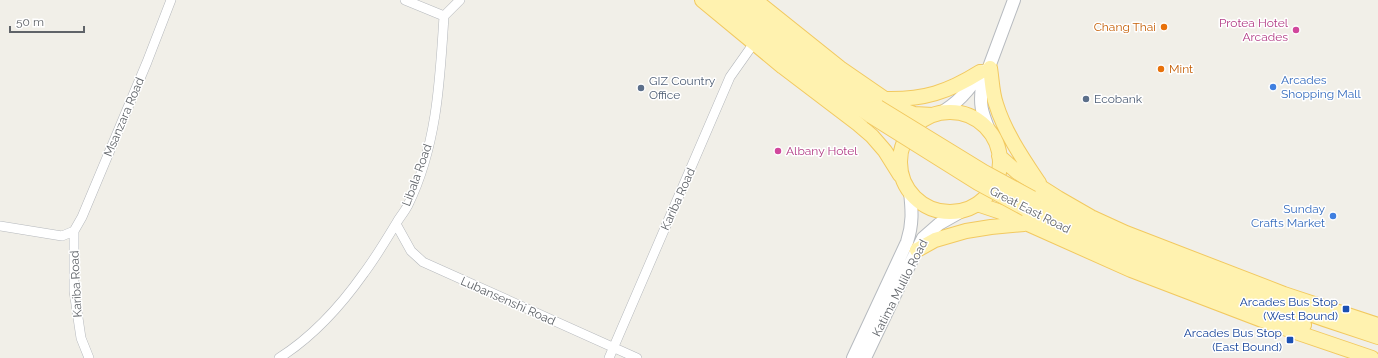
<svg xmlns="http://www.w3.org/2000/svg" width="1378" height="358" font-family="Raleway,sans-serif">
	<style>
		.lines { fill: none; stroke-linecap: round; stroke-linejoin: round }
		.street-casing { stroke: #b5b8bc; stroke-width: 10 }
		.secondary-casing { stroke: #b6babf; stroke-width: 14 }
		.primary-casing { stroke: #f2c960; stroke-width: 16 }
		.street { stroke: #fff; stroke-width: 9 }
		.secondary { stroke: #fff; stroke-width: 12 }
		.primary { stroke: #fff2af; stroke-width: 14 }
		.primary-bridge-casing { stroke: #f2c960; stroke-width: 16; stroke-linecap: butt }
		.primary-bridge { stroke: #fff2af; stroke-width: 14 }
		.food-dot { fill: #e8710a; stroke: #fff; stroke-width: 1.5 }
		.hotel-dot { fill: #d1479c; stroke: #fff; stroke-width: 1.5 }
		.shop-dot { fill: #3f7fe0; stroke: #fff; stroke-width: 1.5 }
		.service-dot { fill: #5c6f8a; stroke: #fff; stroke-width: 1.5 }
		.transit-dot { fill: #1a4fb4; stroke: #fff; stroke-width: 1.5 }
		.labels { text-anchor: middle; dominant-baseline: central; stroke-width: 3; stroke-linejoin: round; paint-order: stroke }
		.hotel-label { font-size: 12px; fill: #b23c85; stroke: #fff; text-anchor: end }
		.food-label { font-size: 12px; fill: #c56008; stroke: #fff; text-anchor: end }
		.shop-label { font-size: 12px; fill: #366cbe; stroke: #fff; text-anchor: start }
		.service-label { font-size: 12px; fill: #4e5e75; stroke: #fff; text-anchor: start }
		.street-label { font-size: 12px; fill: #5f6368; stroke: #fff }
		.transit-label { font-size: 12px; fill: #164399; stroke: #fff; text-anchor: end }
	</style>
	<rect width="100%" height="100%" fill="#f1efe8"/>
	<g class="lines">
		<!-- street casing -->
		<g class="street-casing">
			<path id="street" d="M405 0 444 16
				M396 224 411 251 423 262 637 358
				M0 226 62 236 74 231
				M74 231 82 217 147 62 171 0
				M74 231V291L81 338 89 358
				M279 358C314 336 340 307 364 273 376 257 386 240 397 222 400 217 405 211 408 205 437 146 440 80 444 16L460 0
				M609 358 730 77 754 43"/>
		</g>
		<!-- secondary casing -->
		<g class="secondary-casing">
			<path id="secondary" d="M940 113C957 104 971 88 981 71
				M990 133C983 114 979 108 982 86L1014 0
				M853 358 907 242C913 224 912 210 910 192
				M865 358 903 278 923 238 939 224 962 211"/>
		</g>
		<!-- primary casing -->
		<g class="primary-casing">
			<path id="primary" d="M702 0 783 67 858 124 872 136 885 151 900 175
				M719 0C768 41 819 79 871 116
				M737 0 833 76 878 107
				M755 0 840 68 885 99 901 109 914 114 933 115
				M990 68C992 80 992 93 996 104 1005 133 1023 159 1039 183
				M885 99C924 100 948 92 980 72
				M900 162a50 50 0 1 1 100 0a50 50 0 1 1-100 0Z
				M999 156 1017 172 1058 198 1091 217 1126 233 1284 294 1378 325
				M1032 198C1144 254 1260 299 1378 337
				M977 204 1001 212 1131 270 1275 325 1372 358
				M1026 209 1080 235 1136 260 1304 325
				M917 250 935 240 966 231 991 227 1024 224"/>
		</g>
		<!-- street -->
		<use href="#street" class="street"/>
		<!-- secondary -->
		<use href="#secondary" class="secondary"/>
		<!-- primary -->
		<use href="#primary" class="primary"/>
		<!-- primary-bridge casing -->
		<g class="primary-bridge-casing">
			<path id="primary-bridge" d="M878 107 984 172 1032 198
				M871 116 978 183 1026 209"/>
		</g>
		<!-- primary-bridge -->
		<use href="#primary-bridge" class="primary-bridge"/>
	</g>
	<!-- markers -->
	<g class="food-dot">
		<circle cx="1164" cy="27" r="4"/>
		<circle cx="1161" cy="69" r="4"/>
	</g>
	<g class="hotel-dot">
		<circle cx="1296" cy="30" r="4"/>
		<circle cx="778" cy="151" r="4"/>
	</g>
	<g class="shop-dot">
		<circle cx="1273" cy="87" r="4"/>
		<circle cx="1333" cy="216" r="4"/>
	</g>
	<g class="service-dot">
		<circle cx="641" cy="88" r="4"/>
		<circle cx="1086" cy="99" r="4"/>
	</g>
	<g class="transit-dot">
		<rect x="1342" y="305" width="8" height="8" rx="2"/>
		<rect x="1286" y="336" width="8" height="8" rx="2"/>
	</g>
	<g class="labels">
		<!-- hotel labels -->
		<g class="hotel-label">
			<text x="1288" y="23">Protea Hotel<tspan x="1288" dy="14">Arcades</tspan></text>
			<text x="786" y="151" text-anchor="start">Albany Hotel</text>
		</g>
		<!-- food labels -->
		<g class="food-label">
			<text x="1156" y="27">Chang Thai</text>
			<text x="1169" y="69" text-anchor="start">Mint</text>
		</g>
		<!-- shop labels -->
		<g class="shop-label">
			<text x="1281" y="80">Arcades<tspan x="1281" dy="14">Shopping Mall</tspan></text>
			<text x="1325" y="209" text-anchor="end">Sunday<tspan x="1325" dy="14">Crafts Market</tspan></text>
		</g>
		<!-- service labels -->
		<g class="service-label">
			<text x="649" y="81">GIZ Country<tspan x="649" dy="14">Office</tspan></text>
			<text x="1094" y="99">Ecobank</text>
		</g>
		<!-- street labels -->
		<g class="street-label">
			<text transform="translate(124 117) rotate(-67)">Msanzara Road</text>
			<text transform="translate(417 175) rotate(-70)">Libala Road</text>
			<text transform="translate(678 199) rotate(-66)">Kariba Road</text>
			<text transform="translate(1030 210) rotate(27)">Great East Road</text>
			<text transform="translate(76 284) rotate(-93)">Kariba Road</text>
			<text transform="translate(900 288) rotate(-63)">Katima Mulilo Road</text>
			<text transform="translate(508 301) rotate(24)">Lubansenshi Road</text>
		</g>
		<!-- transit labels -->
		<g class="transit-label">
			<text x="1338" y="302">Arcades Bus Stop<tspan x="1338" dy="14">(West Bound)</tspan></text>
			<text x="1282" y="333">Arcades Bus Stop<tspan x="1282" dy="14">(East Bound)</tspan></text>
		</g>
	</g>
	<!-- scale -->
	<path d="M10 26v6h74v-6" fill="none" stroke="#5f6368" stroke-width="2"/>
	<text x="16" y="26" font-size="12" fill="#5f6368" stroke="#ffffff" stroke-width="3" paint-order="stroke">50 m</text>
</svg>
